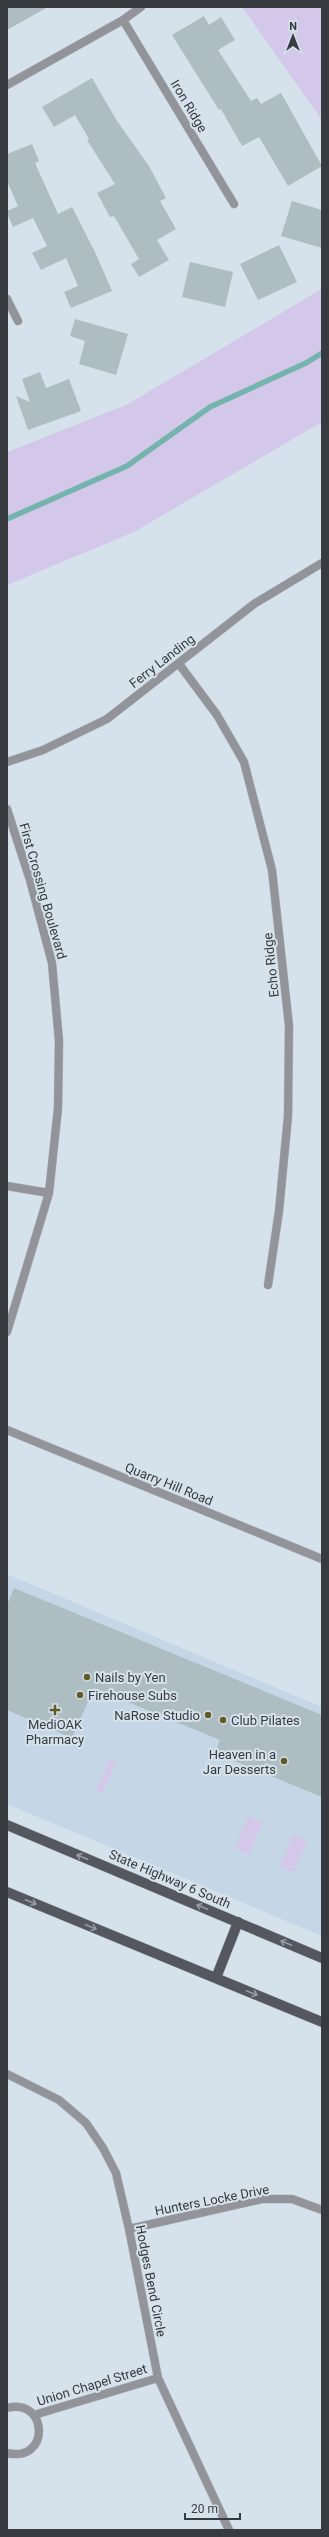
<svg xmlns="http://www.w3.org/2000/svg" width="329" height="2537" font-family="Roboto,sans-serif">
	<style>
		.built { fill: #c5d7e6 }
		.green { fill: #d3c8e9 }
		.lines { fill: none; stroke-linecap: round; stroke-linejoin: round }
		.stream { stroke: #75b4ac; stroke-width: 5.5 }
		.building { fill: #adbdc1 }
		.minor-casing { stroke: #b3bdc5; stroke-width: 9 }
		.primary-casing { stroke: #b3bdc5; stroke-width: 11 }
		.minor { stroke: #93949a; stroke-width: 8 }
		.primary { stroke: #545760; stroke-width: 10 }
		.oneway { stroke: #959ca6 }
		.poi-dot { fill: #635a26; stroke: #d6e2eb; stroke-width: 1.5 }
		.labels { text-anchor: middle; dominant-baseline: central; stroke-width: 4; stroke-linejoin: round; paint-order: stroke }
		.street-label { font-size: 13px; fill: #373b3f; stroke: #d6e2eb }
		.poi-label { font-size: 13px; fill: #373b3f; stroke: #d6e2eb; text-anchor: start }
	</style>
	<rect width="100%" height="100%" fill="#d6e2eb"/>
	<!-- built -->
	<path class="built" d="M7 1574 322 1707V1936L7 1804Z"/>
	<!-- green -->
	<path class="green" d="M242 7H322V120Z
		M322 289V422L134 532 7 585V452L126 405Z
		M109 1760 116 1762 102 1794 96 1792Z
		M248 1816 263 1822 249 1855 235 1848Z
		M293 1835 307 1841 294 1872 280 1867Z"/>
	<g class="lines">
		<!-- stream -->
		<path class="stream" d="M7 519 127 466 210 407 306 363 322 353"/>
	</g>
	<!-- building -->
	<path class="building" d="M7 7H48L7 30Z
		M204 16 209 25 221 17 235 40 218 50 251 101 257 98 261 104 281 93 322 166 288 186 259 137 242 146 221 109 219 110 172 35Z
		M92 78 117 121 149 166 166 198 160 201 176 229 157 240 169 260 139 277 131 264 139 259 114 216 110 217 97 193 115 184 87 140 89 139 75 115 54 127 42 107Z
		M32 144 39 161 35 163 58 214 72 207 95 252 112 291 71 308 64 292 78 286 66 258 41 270 32 253 47 246 33 218 13 227 7 213V211L18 206 7 181V154Z
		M292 201 322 210V248L281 236Z
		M279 245 297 282 258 300 240 264Z
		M190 262 233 272 225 307 182 297Z
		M75 319 128 334 116 375 79 364 85 341 70 336Z
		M40 372 46 388 69 379 81 411 28 430 16 396 30 402 22 379Z
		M14 1588 322 1715V1797L215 1753 220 1740 94 1688 72 1738 7 1710V1605Z"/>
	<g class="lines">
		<!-- minor casing -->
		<g class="minor-casing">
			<path id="minor" d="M123 20 234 204
				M7 85 123 20 141 7
				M7 299 18 321
				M179 664 217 715 244 762 272 870 289 1026 288 1116 279 1211 268 1285
				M7 762 43 750 107 719 254 604 322 563
				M7 809 30 880 52 963 59 1041 58 1108 49 1193 7 1332
				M7 1186 49 1193
				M7 1430 322 1559
				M7 2074 59 2100 86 2123 103 2148 116 2173 129 2229 158 2378 229 2530
				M129 2229 262 2199H292L322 2210
				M7 2408C48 2397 51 2463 7 2453
				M34 2415 158 2378"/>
		</g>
		<!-- primary casing -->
		<g class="primary-casing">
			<path id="primary" d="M7 1825 322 1958
				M7 1892 322 2022
				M216 1978 238 1922"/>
		</g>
		<!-- minor -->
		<use href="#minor" class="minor"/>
		<!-- primary -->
		<use href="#primary" class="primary"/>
	</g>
	<!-- one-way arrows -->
	<defs><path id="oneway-shaft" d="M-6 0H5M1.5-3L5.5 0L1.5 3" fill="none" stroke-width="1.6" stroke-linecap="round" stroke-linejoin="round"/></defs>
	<g class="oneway">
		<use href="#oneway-shaft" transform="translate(82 1857) rotate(-157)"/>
		<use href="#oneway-shaft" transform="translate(31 1902) rotate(23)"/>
		<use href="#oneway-shaft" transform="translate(202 1907) rotate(-157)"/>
		<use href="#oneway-shaft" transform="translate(91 1927) rotate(22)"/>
		<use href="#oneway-shaft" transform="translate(286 1943) rotate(-157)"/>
		<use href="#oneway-shaft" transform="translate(252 1993) rotate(22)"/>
	</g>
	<!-- markers -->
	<g class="poi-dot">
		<circle cx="87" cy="1677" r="4"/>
		<circle cx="80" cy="1695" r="4"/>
		<path d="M53 1704h4v4h4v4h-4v4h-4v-4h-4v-4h4z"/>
		<circle cx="208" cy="1715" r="4"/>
		<circle cx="223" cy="1720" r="4"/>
		<circle cx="284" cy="1761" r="4"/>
	</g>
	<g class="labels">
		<!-- street labels -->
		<g class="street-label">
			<text transform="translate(189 106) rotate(59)">Iron Ridge</text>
			<text transform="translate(162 661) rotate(-38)">Ferry Landing</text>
			<text transform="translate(43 891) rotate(74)">First Crossing Boulevard</text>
			<text transform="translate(271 965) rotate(-96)">Echo Ridge</text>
			<text transform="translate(169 1484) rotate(22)">Quarry Hill Road</text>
			<text transform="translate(170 1879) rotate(23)">State Highway 6 South</text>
			<text transform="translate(212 2200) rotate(-11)">Hunters Locke Drive</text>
			<text transform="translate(151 2281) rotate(79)">Hodges Bend Circle</text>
			<text transform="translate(92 2385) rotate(-17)">Union Chapel Street</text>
		</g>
		<!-- poi labels -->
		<g class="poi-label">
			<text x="95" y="1677">Nails by Yen</text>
			<text x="88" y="1695">Firehouse Subs</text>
			<text x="200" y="1715" text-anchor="end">NaRose Studio</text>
			<text x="231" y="1720">Club Pilates</text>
			<text x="55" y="1724" text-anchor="middle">MediOAK<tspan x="55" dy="15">Pharmacy</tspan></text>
			<text x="276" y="1754" text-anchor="end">Heaven in a<tspan x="276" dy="15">Jar Desserts</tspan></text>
		</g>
	</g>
	<!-- border -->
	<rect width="329" height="2537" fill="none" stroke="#373b3f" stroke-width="16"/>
	<!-- north arrow -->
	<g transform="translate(293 36)" stroke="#d6e2eb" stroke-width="3" paint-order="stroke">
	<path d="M0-3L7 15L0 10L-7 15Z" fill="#373b3f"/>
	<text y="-6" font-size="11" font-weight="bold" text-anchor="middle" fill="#373b3f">N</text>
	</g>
	<!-- scale -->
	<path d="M185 2513v6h55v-6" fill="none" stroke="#373b3f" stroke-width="2"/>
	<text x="191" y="2513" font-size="12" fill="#373b3f" stroke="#d6e2eb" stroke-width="3" paint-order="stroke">20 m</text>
</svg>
